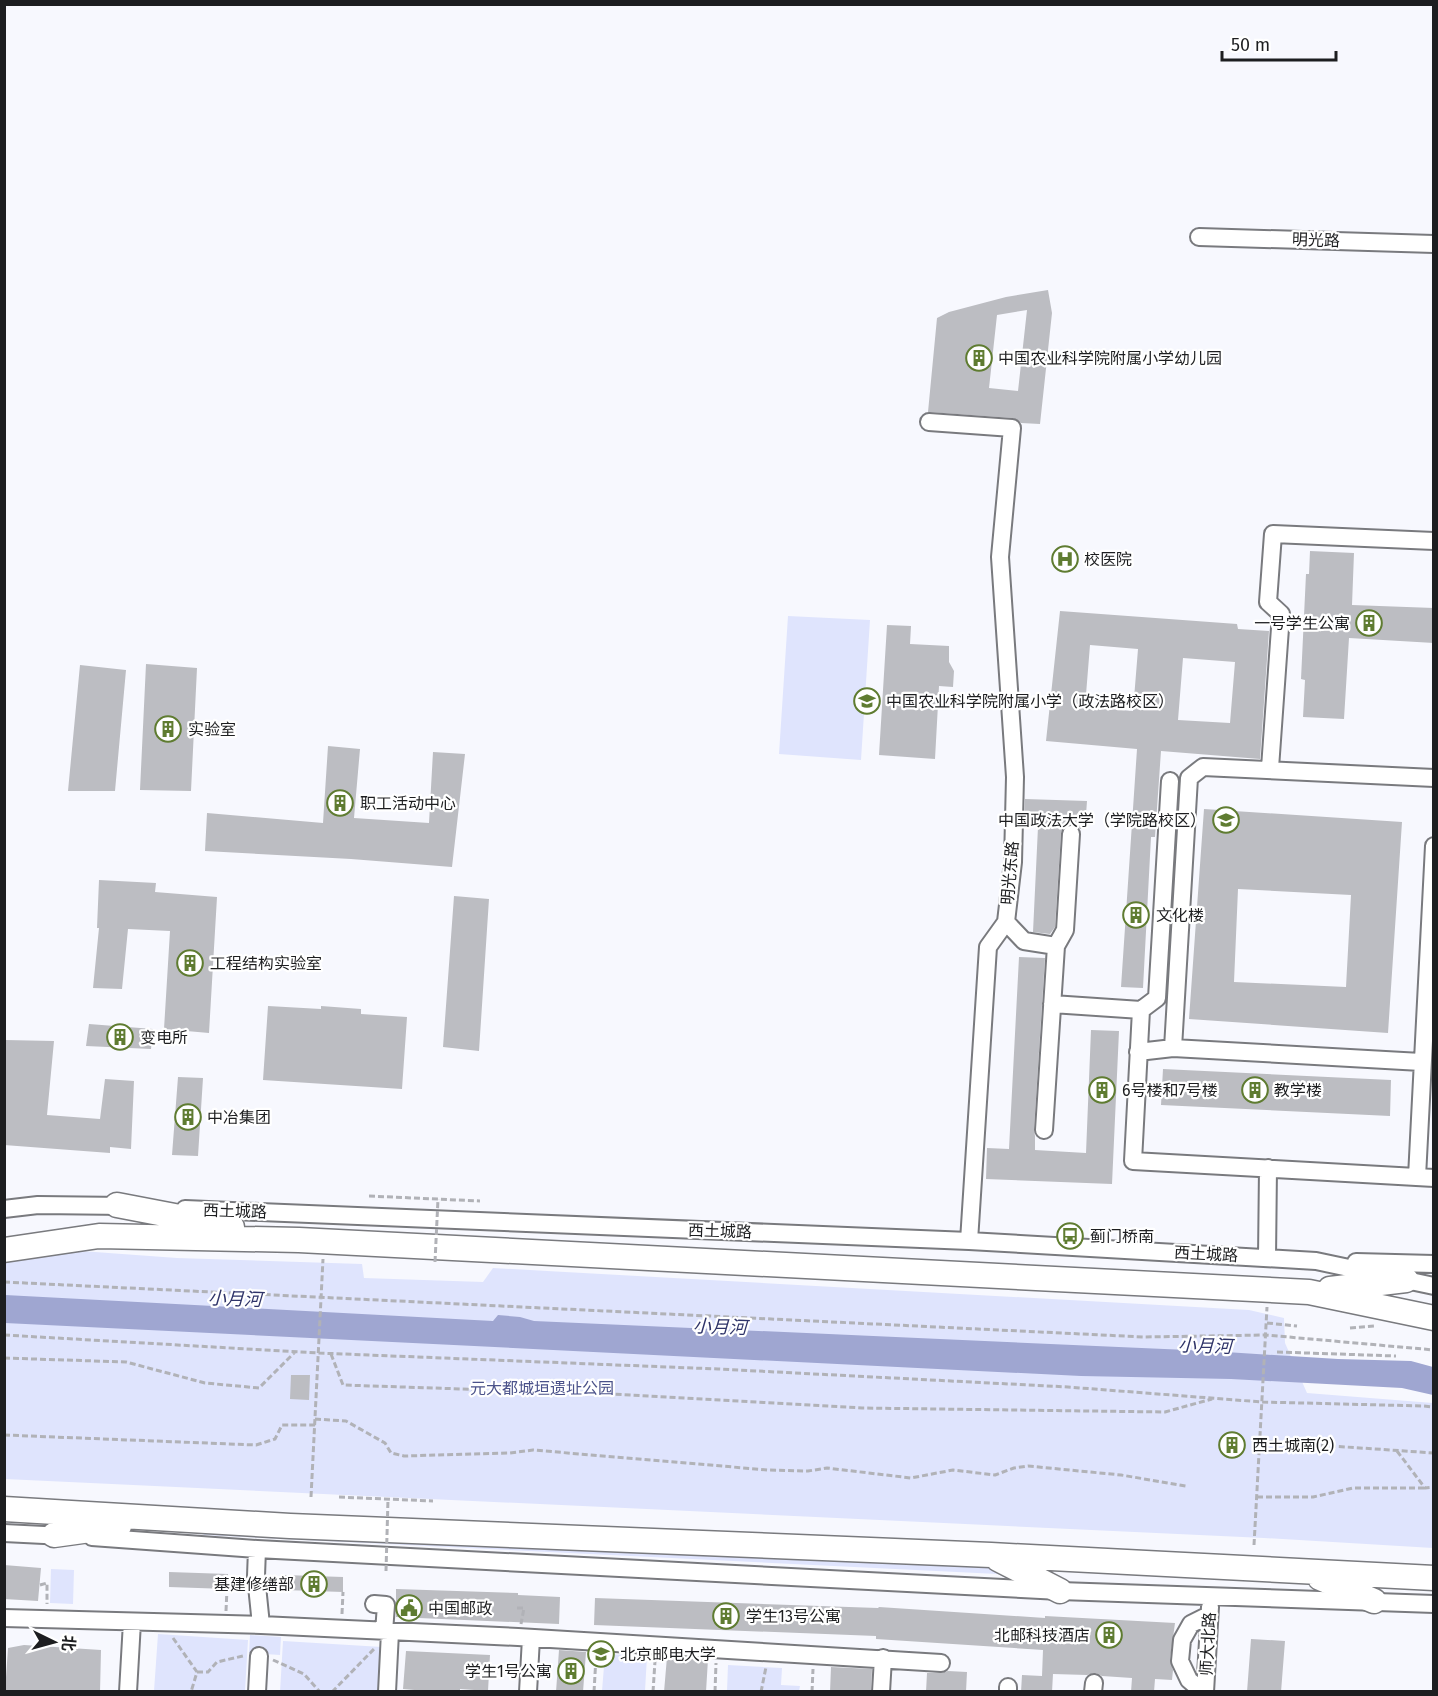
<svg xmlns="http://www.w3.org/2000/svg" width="1438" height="1696" font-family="'Fira Sans','Noto Sans SC',sans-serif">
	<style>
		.green { fill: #dfe4fd }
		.water { fill: #9fa6d1 }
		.building { fill: #bcbdc2; fill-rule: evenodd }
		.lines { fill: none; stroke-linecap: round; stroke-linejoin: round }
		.minor-casing { stroke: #797a7e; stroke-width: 20 }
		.highway-casing { stroke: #797a7e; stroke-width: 27 }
		.path { stroke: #b1b2b7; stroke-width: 3; stroke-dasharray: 6 3; stroke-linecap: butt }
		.minor { stroke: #fff; stroke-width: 16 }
		.highway { stroke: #fff; stroke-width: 24 }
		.path-bridge { stroke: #b1b2b7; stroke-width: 3; stroke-dasharray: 6 3; stroke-linecap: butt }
		.labels { text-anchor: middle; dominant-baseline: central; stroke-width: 4.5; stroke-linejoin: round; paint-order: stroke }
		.street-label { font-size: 16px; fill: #1d1e20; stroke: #fff }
		.poi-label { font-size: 16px; fill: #1d1e20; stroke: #fff; text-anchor: start }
		.park-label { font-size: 16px; fill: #4b528a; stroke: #fff }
		.water-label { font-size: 18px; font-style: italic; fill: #2f3469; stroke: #fff }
	</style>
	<rect width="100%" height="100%" fill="#f7f8fe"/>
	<!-- green -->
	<path class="green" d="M788 616 870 620 861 760 779 754Z
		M81 1251 177 1258 362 1264 364 1278 483 1282 493 1268 1249 1310 1284 1318 1285 1343 1307 1393 1433 1403V1548L1264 1538 5 1479V1262Z
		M208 1531 1007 1568 1019 1575 203 1535Z
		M51 1569 74 1570 73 1604 50 1603Z
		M158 1634 248 1640 245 1691H154Z
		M250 1635 281 1637 280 1655 249 1653Z
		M283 1641 382 1647 379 1691 280 1692Z
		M605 1654 647 1656 645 1691H602Z
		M728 1665 782 1668 781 1685 800 1686 799 1691H727Z"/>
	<!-- water -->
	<path class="water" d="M5 1295 493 1321 498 1315 520 1317 534 1321 1210 1351 1338 1359 1411 1361 1433 1367V1395L1402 1388 1231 1379 1081 1376 5 1323Z"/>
	<!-- building -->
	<path class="building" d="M1048 290 1052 313 1040 424 1021 423 1013 418 928 412 937 318 949 312 1006 297ZM1027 310 1018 391 989 388 997 315Z
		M1310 551 1354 553 1352 605 1434 608V643L1349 638 1344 719 1303 717 1305 680 1301 679 1306 574H1309Z
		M1060 611 1237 624 1238 629 1269 631 1260 759 1161 751 1155 837H1151L1143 988 1121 987 1137 749 1046 741ZM1090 645 1138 649 1133 711 1085 707ZM1183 658 1235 662 1230 723 1178 720Z
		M887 625 911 626 910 644 949 646V662L954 671 953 687 939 686 935 759 879 755Z
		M146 664 197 668 191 791 140 790Z
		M80 665 126 670 115 791H68Z
		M328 746 360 749 354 818 429 823 433 752 465 754 452 867 351 859 205 851 207 813 323 823Z
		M1025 799 1087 801 1085 829H1080L1071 824 1062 828 1061 833 1055 927 1050 934 1033 932 1038 827H1024Z
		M1204 809 1402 822 1388 1033 1189 1019ZM1238 889 1351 895 1346 987 1234 982Z
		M99 880 156 883 155 892 217 897 209 1033 164 1029 170 931 128 929 122 989 93 988 99 928H97Z
		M454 896 489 899 479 1051 443 1047Z
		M1019 957 1045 958 1034 1129 1035 1136V1150L1086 1153 1091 1030 1119 1031 1112 1184 986 1179 987 1148 1009 1149Z
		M268 1006 321 1009V1006L361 1009V1014L407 1017 402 1089 263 1080Z
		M89 1024 153 1029 151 1049 86 1046Z
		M5 1040 54 1041 47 1115 100 1119 105 1079 134 1081 131 1149 110 1147V1153L4 1145Z
		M1163 1069 1391 1080 1390 1116 1161 1105Z
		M178 1077 203 1078 198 1156 172 1155Z
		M291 1375H310L309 1400 290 1399Z
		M1226 1437 1239 1438 1238 1452H1225Z
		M4 1565 41 1568 38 1601 4 1599Z
		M169 1572 228 1574 227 1589 169 1587Z
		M285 1575 343 1577V1592L284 1590Z
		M396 1589 518 1593V1595L560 1597 559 1624 396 1617Z
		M595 1598 878 1608 879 1607 1045 1618V1616L1175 1623 1170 1660 1173 1670 1172 1680 1155 1679 1154 1692H1131L1132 1678 1102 1676 1095 1673 1087 1675 1053 1674 1052 1692H1021L1022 1675 1042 1676 1043 1650 876 1639V1636L594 1625Z
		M1251 1639 1285 1641 1281 1692H1247Z
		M24 1645 101 1650 100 1692H5L8 1648Z
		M559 1650 586 1652 583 1692H556Z
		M406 1651 490 1655 488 1691 460 1689V1692H437L403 1689Z
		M667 1657 708 1659 706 1692H664Z
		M831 1667 872 1669 871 1692H830Z
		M948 1671 967 1672 966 1692H926L927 1673H941Z"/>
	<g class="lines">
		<!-- minor casing -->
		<g class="minor-casing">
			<path id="minor" d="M1199 237 1434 244
				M929 422 1012 428 1000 557 1015 777 1013 862 1006 922 988 947 969 1241
				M1270 768 1281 614 1268 602 1273 534 1434 541
				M1006 922 1024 941 1056 946 1044 1130
				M1056 946 1065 930 1071 834
				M1052 1004 1141 1010 1157 998 1170 781
				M1141 1010 1133 1161 1434 1178
				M1173 1048 1421 1062
				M1138 1052 1173 1048 1189 778 1203 767 1434 778
				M1417 1177 1434 846
				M4 1209 38 1205 126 1206
				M185 1209 969 1241 1316 1261 1434 1286
				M1267 1258 1268 1168
				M1356 1262 1434 1264
				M4 1533 64 1536
				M92 1537 257 1549 1060 1591 1434 1604
				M257 1549 256 1576 261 1625
				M374 1604 386 1605 384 1632
				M4 1618 261 1625 518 1637 941 1663
				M128 1692 132 1622
				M257 1692 259 1656
				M387 1692 390 1632
				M528 1692 531 1638
				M881 1692 883 1658
				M1008 1692V1687
				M1093 1692 1094 1683
				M1203 1692 1189 1680 1180 1661 1182 1640 1191 1624 1209 1615
				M1205 1692 1210 1607"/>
		</g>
		<!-- highway casing -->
		<g class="highway-casing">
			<path id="highway" d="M117 1205 232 1227
				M4 1250 99 1236 299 1240 1309 1292 1434 1318
				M1330 1289 1406 1280
				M4 1509 290 1526 991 1555 1434 1578
				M54 1535 119 1526
				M998 1559 1060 1591
				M1320 1578 1374 1601"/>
		</g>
		<!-- path -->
		<path class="path" d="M369 1196 480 1201
			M4 1282 1144 1337 1266 1335 1434 1350
			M1267 1323 1297 1326
			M1350 1328 1375 1326
			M4 1335 318 1353 718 1369 1068 1387 1262 1402 1423 1406 1434 1407
			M1277 1352 1396 1356
			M331 1354 343 1385 612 1394 862 1408 1165 1412 1212 1399
			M4 1358 126 1362 205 1383 259 1388 295 1352
			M315 1419 346 1421 385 1443 391 1453 404 1456 510 1453 533 1450 768 1470 808 1471 827 1468 911 1478 953 1470 995 1475 1014 1468 1028 1466 1121 1475 1186 1486
			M4 1435 256 1445 275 1439 282 1425H315
			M1258 1441 1434 1453
			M1397 1451 1425 1488 1434 1487
			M311 1497 323 1259
			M339 1497 433 1501
			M1257 1497H1313L1353 1488H1425
			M1254 1545 1267 1307
			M40 1585 47 1583V1604
			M517 1608H524L521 1624
			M226 1611 227 1589
			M342 1614 343 1592
			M173 1638 197 1672 191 1692
			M273 1660 304 1674 320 1692
			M197 1672H208L217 1662 243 1656
			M332 1692 374 1649
			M594 1692 596 1657
			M653 1692 655 1661
			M715 1692 716 1663
			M761 1692 766 1667
			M812 1692 813 1669"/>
		<!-- minor -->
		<use href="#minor" class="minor"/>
		<!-- highway -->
		<use href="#highway" class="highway"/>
		<!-- path-bridge -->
		<path class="path-bridge" d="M435 1262 438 1199
			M386 1571 388 1499"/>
	</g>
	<!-- icons -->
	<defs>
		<g id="building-ring" transform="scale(1.35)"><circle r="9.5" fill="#fff" stroke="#5f7c31" stroke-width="1.5"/><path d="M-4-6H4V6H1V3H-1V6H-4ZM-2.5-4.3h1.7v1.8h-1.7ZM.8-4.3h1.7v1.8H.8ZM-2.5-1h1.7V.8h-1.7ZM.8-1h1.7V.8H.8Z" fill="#5f7c31"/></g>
		<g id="hospital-ring" transform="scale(1.35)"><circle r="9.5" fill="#fff" stroke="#5f7c31" stroke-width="1.5"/><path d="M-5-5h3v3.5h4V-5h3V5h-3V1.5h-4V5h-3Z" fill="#5f7c31"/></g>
		<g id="school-ring" transform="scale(1.35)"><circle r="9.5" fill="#fff" stroke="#5f7c31" stroke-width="1.5"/><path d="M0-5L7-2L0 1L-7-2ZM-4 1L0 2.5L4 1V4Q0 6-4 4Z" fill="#5f7c31"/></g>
		<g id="university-ring" transform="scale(1.35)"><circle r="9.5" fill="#fff" stroke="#5f7c31" stroke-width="1.5"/><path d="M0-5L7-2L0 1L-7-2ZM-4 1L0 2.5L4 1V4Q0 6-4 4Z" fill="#5f7c31"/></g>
		<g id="bus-ring" transform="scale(1.35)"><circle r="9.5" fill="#fff" stroke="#5f7c31" stroke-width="1.5"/><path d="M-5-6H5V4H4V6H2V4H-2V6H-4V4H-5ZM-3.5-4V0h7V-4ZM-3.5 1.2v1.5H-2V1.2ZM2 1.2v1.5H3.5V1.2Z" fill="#5f7c31"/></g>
		<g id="civic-ring" transform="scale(1.35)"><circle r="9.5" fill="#fff" stroke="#5f7c31" stroke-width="1.5"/><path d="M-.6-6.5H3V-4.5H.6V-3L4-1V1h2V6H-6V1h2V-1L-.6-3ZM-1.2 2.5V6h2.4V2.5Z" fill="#5f7c31"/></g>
	</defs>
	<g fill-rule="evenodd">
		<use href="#building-ring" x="979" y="358"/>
		<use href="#hospital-ring" x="1065" y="559"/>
		<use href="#building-ring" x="1369" y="623"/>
		<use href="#school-ring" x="867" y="701"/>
		<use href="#building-ring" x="168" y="729"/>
		<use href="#building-ring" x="340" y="803"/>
		<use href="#university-ring" x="1226" y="820"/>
		<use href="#building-ring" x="1136" y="915"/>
		<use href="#building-ring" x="190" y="963"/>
		<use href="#building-ring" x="120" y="1037"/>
		<use href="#building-ring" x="1102" y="1090"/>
		<use href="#building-ring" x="1255" y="1090"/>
		<use href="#building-ring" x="188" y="1117"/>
		<use href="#bus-ring" x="1070" y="1236"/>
		<use href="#building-ring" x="1232" y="1445"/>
		<use href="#building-ring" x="314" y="1584"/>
		<use href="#civic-ring" x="409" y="1608"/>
		<use href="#building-ring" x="726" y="1616"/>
		<use href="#building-ring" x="1109" y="1635"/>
		<use href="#university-ring" x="601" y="1654"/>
		<use href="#building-ring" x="571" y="1671"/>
	</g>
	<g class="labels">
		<!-- street labels -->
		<g class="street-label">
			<text transform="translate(1316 240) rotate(2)">明光路</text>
			<text transform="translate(1010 873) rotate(-85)">明光东路</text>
			<text transform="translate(235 1211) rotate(2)">西土城路</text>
			<text transform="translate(720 1231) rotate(2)">西土城路</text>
			<text transform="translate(1206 1254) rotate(3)">西土城路</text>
			<text transform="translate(1208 1644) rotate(-87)">师大北路</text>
		</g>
		<!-- poi labels -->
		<g class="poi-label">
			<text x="998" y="358">中国农业科学院附属小学幼儿园</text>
			<text x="1084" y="559">校医院</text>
			<text x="1350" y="623" text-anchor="end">一号学生公寓</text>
			<text x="886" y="701">中国农业科学院附属小学（政法路校区）</text>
			<text x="188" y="729">实验室</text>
			<text x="360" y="803">职工活动中心</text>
			<text x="1206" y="820" text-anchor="end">中国政法大学（学院路校区）</text>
			<text x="1156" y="915">文化楼</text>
			<text x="210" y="963">工程结构实验室</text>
			<text x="140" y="1037">变电所</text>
			<text x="1122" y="1090">6号楼和7号楼</text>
			<text x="1274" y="1090">教学楼</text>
			<text x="207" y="1117">中冶集团</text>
			<text x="1090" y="1236">蓟门桥南</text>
			<text x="1252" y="1445">西土城南(2)</text>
			<text x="294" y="1584" text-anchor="end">基建修缮部</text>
			<text x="428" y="1608">中国邮政</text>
			<text x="746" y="1616">学生13号公寓</text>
			<text x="1090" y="1635" text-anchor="end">北邮科技酒店</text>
			<text x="620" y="1654">北京邮电大学</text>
			<text x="552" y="1671" text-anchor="end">学生1号公寓</text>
		</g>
		<!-- park labels -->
		<g class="park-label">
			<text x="542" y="1388">元大都城垣遗址公园</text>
		</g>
		<!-- water labels -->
		<g class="water-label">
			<text transform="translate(235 1299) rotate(2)">小月河</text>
			<text transform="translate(720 1327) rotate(2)">小月河</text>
			<text transform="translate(1205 1346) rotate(2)">小月河</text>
		</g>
	</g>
	<!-- border -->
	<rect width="1438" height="1696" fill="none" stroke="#1d1e20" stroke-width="12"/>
	<!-- north arrow -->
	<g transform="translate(54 1642) rotate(95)" stroke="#ffffff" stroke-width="4.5" paint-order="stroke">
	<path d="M0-4.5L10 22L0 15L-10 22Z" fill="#1d1e20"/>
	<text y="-9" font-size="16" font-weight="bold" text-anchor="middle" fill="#1d1e20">北</text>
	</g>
	<!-- scale -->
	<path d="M1222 51v9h114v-9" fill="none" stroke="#1d1e20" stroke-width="3"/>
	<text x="1231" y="51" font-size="18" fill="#1d1e20" stroke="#ffffff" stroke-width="4.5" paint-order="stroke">50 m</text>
</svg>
